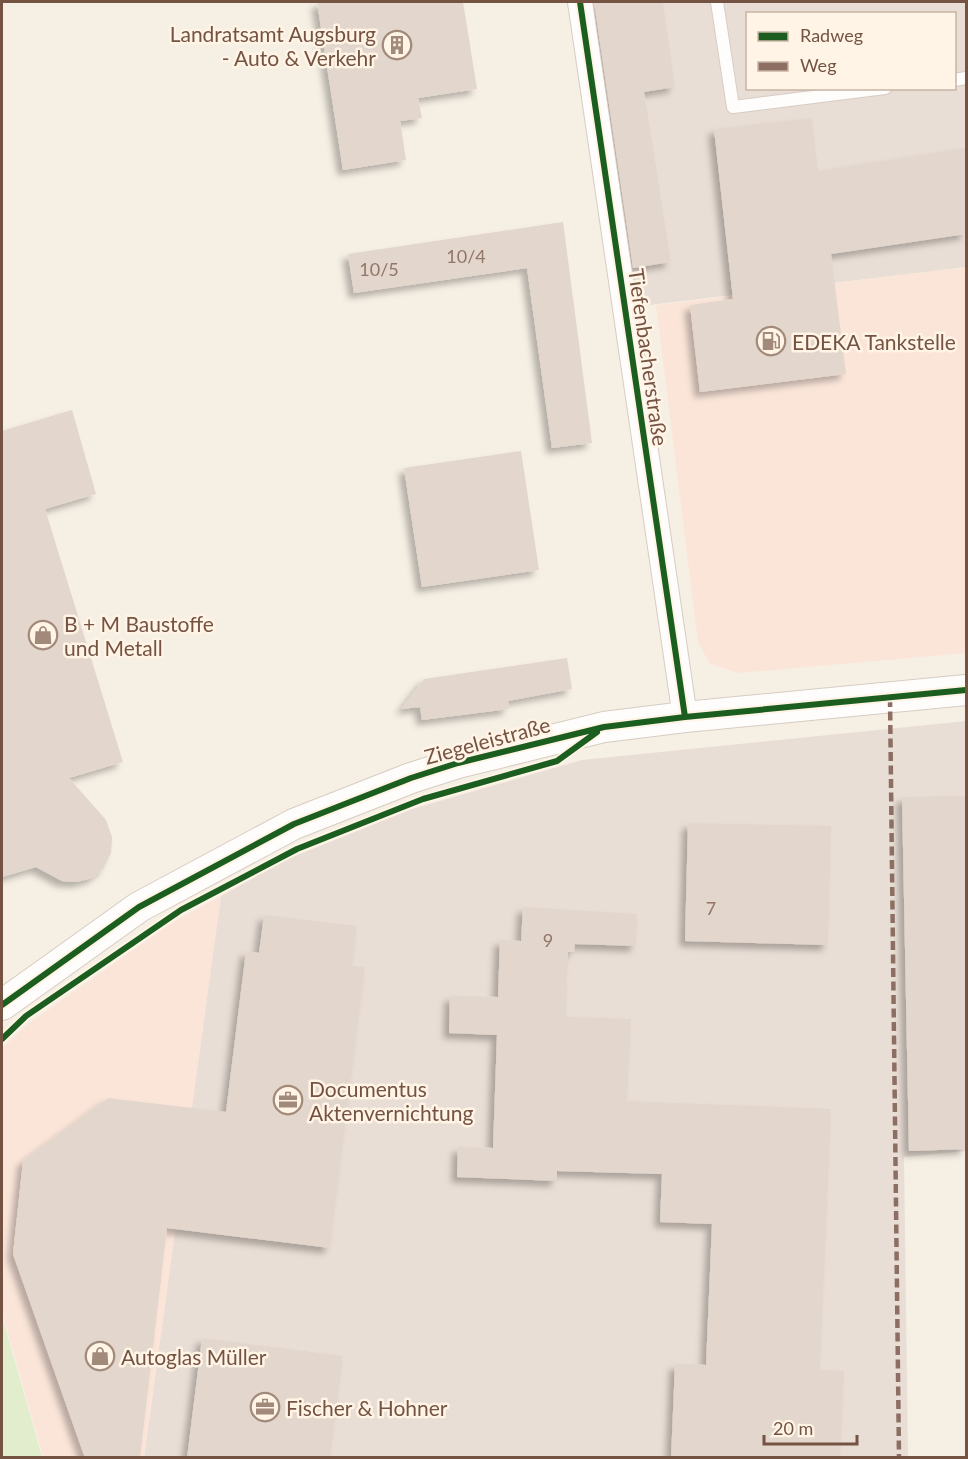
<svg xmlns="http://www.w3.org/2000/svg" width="968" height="1459" font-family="Lato,sans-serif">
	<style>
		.commercial { fill: #fbe5d9 }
		.industrial { fill: #e9ded5; fill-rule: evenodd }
		.green { fill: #e2edcd }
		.building { fill: #e3d6cc; filter: url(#shadow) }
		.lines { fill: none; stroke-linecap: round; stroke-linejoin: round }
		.service-casing { stroke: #d7ccc3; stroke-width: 14 }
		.minor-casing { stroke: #d7ccc3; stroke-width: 26 }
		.tertiary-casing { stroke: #d7ccc3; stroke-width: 32 }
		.service { stroke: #fefdfb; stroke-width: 12 }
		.minor { stroke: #fefdfb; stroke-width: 24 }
		.tertiary { stroke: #fefdfb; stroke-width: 30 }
		.quiet { stroke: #8d6e63; stroke-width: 4.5; stroke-dasharray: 9 4.5; stroke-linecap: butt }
		.cycleway-casing { stroke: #fff4e5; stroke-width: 10 }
		.cycleway { stroke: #1b5e20; stroke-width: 6 }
		.labels { text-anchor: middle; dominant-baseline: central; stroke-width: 5; stroke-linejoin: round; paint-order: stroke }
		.number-label { font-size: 18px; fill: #927668 }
		.poi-label { font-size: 21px; fill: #755343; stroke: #fff4e5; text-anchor: start }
		.street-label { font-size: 21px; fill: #755343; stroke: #fff4e5 }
	</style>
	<defs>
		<filter id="shadow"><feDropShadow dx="-5.5" dy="5.5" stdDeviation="3" flood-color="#0004"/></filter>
	</defs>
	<rect width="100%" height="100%" fill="#f6efe4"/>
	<!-- commercial -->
	<path class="commercial" d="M966 267V653L738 673 710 664 698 642 656 305Z
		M221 896 144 1457H43L2 1312V1048L28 1024 173 922Z"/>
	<!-- industrial -->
	<path class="industrial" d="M590 2H966V267L633 307ZM748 14H954V88H748Z
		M966 721V1151L904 1157 908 1457 144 1458 221 896 290 858 412 809 582 760Z"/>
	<!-- green -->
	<path class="green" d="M2 1316 42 1457H4L2 1449Z"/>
	<!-- building -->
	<path class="building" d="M317 2H463L477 89 418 98 422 118 400 121 406 160 343 170Z
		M594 2H663L675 87 644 92 671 262 633 268Z
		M812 118 818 171 966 148V234L831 254 846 374 700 392 690 305 733 299 714 129Z
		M563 222 592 443 552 448 527 268 354 293 348 254Z
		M72 410 96 494 45 509 123 762 69 778 106 820 112 837 111 853 103 869 92 878 77 882 62 881 36 867 2 877V431Z
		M521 451 539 570 422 587 404 468Z
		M567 658 572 689 508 701 509 709 422 720 420 707 401 709 424 679Z
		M966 796V1149L909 1151 902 797Z
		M688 823 831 826 828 945 685 941Z
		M523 907 637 914 636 946 575 944 574 952H568L566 1017 631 1019 627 1101 831 1109 820 1370 844 1371 840 1458H671L675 1364 706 1365 712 1224 660 1222 662 1174 557 1171V1181L457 1177 458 1147 493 1148 497 1035 449 1033 450 996 498 997 500 940 521 941Z
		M264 915 357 926 352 966 365 967 330 1248 167 1228 140 1458H85L13 1254 23 1161 108 1098 226 1112 246 951 259 953Z
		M202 1338 343 1356 330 1458H187Z"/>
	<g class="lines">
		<!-- service casing -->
		<g class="service-casing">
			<path id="service" d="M717 2 733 107 885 88
				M954 80 966 78"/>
		</g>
		<!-- minor casing -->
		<g class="minor-casing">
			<path id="minor" d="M580 2 685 717"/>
		</g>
		<!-- tertiary casing -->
		<g class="tertiary-casing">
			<path id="tertiary" d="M2 1005 139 907 294 824 411 778 458 763 604 727 685 717 966 690"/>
		</g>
		<!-- service -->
		<use href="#service" class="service"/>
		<!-- minor -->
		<use href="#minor" class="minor"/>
		<!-- tertiary -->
		<use href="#tertiary" class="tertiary"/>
		<!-- quiet -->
		<path class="quiet" d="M890 698 899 1458"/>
		<!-- cycleway casing -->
		<g class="cycleway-casing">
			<path id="cycleway" d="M580 2 685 717
				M2 1005 139 907 294 824 411 778 458 763 604 727 685 717 966 690
				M2 1039 26 1016 181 910 297 849 423 799 557 761 597 732"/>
		</g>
		<!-- cycleway -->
		<use href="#cycleway" class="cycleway"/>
	</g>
	<!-- icons -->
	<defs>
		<g id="building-ring" transform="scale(1.5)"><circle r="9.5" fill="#fff4e5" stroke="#a28a7b" stroke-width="1.5"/><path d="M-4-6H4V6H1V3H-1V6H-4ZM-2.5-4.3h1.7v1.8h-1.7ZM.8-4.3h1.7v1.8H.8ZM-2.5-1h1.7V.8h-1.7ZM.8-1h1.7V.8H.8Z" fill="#a28a7b"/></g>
		<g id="fuel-ring" transform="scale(1.5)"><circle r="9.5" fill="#fff4e5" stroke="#a28a7b" stroke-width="1.5"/><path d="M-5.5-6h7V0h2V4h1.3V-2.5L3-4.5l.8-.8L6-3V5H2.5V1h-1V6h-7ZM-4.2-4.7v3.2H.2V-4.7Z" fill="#a28a7b"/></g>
		<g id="shop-ring" transform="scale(1.5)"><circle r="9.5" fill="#fff4e5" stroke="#a28a7b" stroke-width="1.5"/><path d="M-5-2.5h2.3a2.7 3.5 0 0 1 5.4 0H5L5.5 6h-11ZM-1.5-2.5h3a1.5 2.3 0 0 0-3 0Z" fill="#a28a7b"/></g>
		<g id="office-ring" transform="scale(1.5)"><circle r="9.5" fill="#fff4e5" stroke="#a28a7b" stroke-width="1.5"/><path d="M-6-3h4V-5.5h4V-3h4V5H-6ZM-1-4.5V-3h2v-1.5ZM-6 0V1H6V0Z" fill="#a28a7b"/></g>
	</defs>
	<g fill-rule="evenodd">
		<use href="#building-ring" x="397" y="45"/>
		<use href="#fuel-ring" x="771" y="341"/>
		<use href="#shop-ring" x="43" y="635"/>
		<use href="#office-ring" x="288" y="1100"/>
		<use href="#shop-ring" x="100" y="1356"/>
		<use href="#office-ring" x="265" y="1407"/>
	</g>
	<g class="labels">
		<!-- number labels -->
		<g class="number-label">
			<text x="466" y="256">10/4</text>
			<text x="379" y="269">10/5</text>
			<text x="711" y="908">7</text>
			<text x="548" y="940">9</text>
		</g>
		<!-- poi labels -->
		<g class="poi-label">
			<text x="376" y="33" text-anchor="end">Landratsamt Augsburg<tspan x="376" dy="24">- Auto &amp; Verkehr</tspan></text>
			<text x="792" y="341">EDEKA Tankstelle</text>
			<text x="64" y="623">B + M Baustoffe<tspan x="64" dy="24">und Metall</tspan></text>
			<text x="309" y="1088">Documentus<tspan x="309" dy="24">Aktenvernichtung</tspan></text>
			<text x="121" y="1356">Autoglas Müller</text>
			<text x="286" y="1407">Fischer &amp; Hohner</text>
		</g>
		<!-- street labels -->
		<g class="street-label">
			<text transform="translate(649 357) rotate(82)">Tiefenbacherstraße</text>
			<text transform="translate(487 740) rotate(-15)">Ziegeleistraße</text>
		</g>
	</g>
	<!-- border -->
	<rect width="968" height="1459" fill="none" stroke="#755343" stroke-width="6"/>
	<!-- legend -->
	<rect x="746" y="12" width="210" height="78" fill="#fff4e5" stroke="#c8b4a4" stroke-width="1.5"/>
	<rect x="758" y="32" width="30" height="9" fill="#1b5e20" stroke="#c8b4a4" stroke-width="1.5"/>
	<text x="800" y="42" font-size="18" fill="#755343">Radweg</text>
	<rect x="758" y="62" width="30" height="9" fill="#8d6e63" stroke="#c8b4a4" stroke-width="1.5"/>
	<text x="800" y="72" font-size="18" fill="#755343">Weg</text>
	<!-- scale -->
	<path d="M764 1435v9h93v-9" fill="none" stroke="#755343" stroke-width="3"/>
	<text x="773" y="1435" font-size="18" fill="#755343" stroke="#fff4e5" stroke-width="4.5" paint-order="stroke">20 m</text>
</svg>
